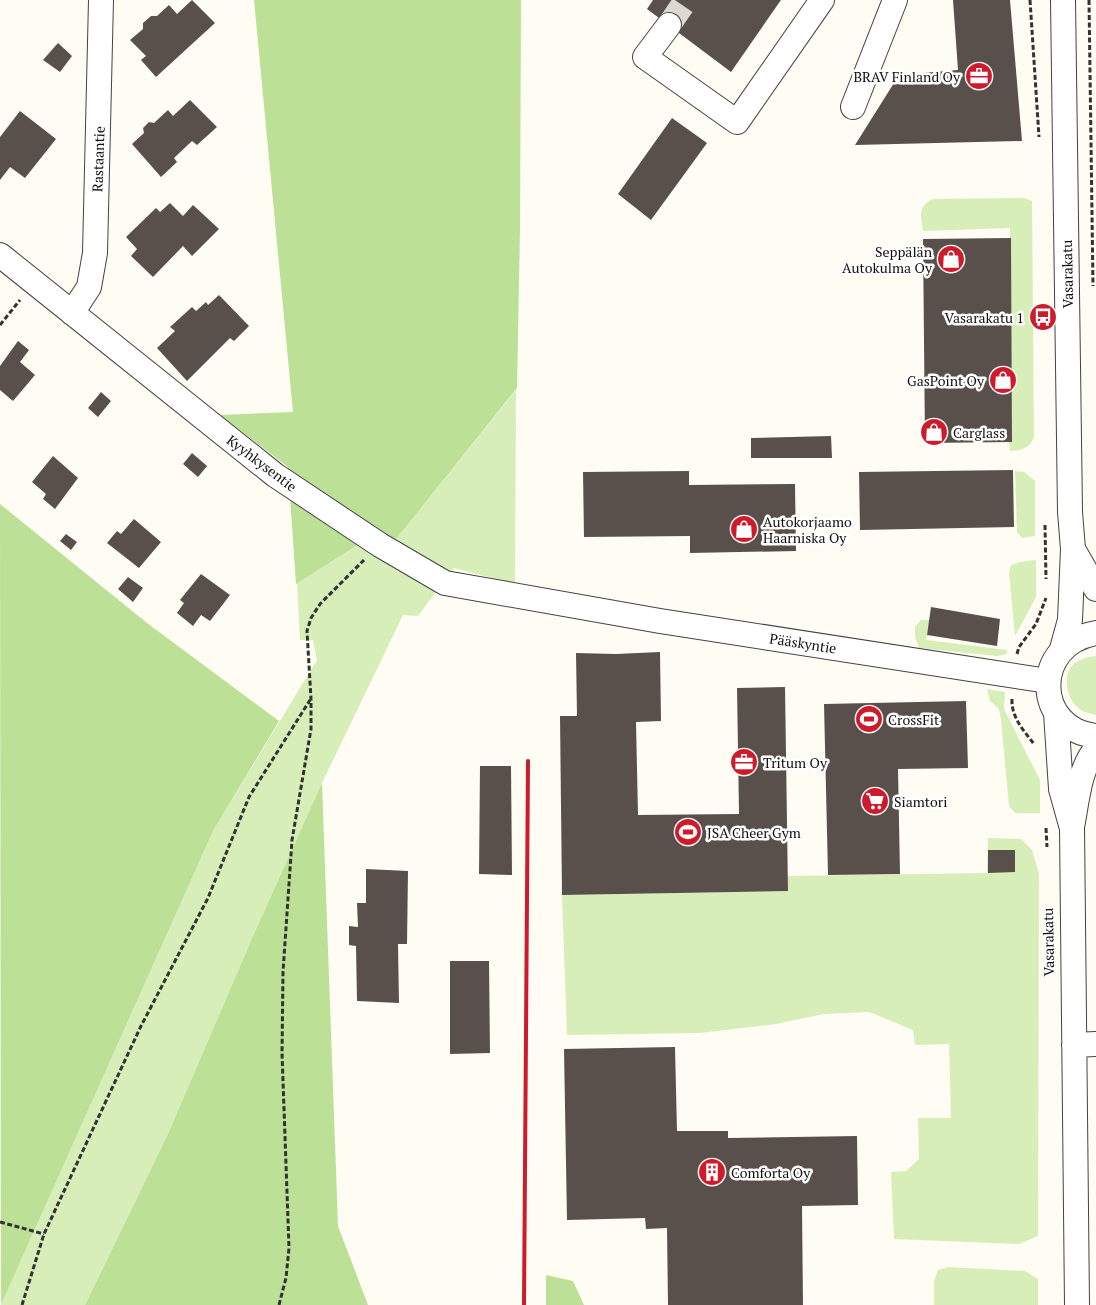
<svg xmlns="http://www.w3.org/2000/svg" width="1096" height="1305" font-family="'PT Serif',serif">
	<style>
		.green { fill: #d7eeb8 }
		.forest { fill: #bbe096 }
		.building { fill: #5a504b }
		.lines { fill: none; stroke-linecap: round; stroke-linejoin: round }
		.minor-tunnel { stroke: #dbd9d1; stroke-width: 24; stroke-dasharray: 24 12; stroke-linecap: butt }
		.minor-casing { stroke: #434343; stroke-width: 26 }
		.path { stroke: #323232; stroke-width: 3; stroke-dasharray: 5 2.5; stroke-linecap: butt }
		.minor { stroke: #fff; stroke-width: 24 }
		.rail { stroke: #cd1b2c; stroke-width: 4 }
		.labels { text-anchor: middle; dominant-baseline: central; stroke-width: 5; stroke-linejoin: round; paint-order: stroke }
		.poi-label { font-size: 14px; fill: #101010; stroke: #fff; text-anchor: start }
		.street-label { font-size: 14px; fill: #101010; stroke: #fff }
	</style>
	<rect width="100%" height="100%" fill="#fffcf3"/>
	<!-- green -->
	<path class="green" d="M1024 198 1032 201 1034 437C1029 449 1023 450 1010 451L1009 442 1012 441 1010 228 923 231C921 215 917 207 933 199Z
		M516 390 515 584 454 568 418 616 403 615 322 783 253 936 168 1134 85 1305H1L213 831 317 660 313 640H300L297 583 362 542 397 538Z
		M1015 471 1024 472 1035 481V536L1022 538 1017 532Z
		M1036 560V597L1015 636 1009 573 1011 565 1020 562Z
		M921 620H930L926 640 1007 650V654L997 656 919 648 915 637V627Z
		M1096 656V715C1091 713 1085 713 1081 710 1068 702 1062 680 1071 667 1077 659 1088 657 1096 656Z
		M987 689 1005 692 1004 709 1040 780V813H1015L1009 806 1001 720 999 709 990 701Z
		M988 838 1021 839 1032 850 1039 874 1038 1236 1019 1244 894 1239 891 1172 906 1171 919 1159 918 1118H951L949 1044 915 1045 913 1030 869 1012 824 1014 776 1024 700 1033 567 1035 562 895 787 891 788 876 987 873Z
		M948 1267 1025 1271 1038 1279V1305H934V1282L938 1270Z"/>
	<!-- forest -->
	<path class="forest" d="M254 0H521L520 228 517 388 397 538 362 542 296 584 288 467 220 415 293 412Z
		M0 504 147 623 279 721 213 831 1 1305Z
		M322 783 338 1226 368 1305H85L168 1134 253 936Z
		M546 1275 573 1281 584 1305H546Z"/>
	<!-- building -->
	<path class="building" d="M192 0 215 23 156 77 141 60 146 56 130 40 143 29V23L151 16H157L169 5 177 14Z
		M653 0H781L731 72 647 9Z
		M953 0H1010L1022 141 855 145 899 75 958 70Z
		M58 43 72 56 60 72 43 60Z
		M190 100 217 127 197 145 192 141 174 158 177 162 161 177 132 144 144 133 143 128 149 122 154 123 168 110 173 116Z
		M20 111 56 139 25 178 10 167 0 180V137Z
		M672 118 707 143 651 220 618 194Z
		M170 203 183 216 193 205 219 229 192 256 183 246 153 277 131 256 137 249 126 237 156 208 160 212Z
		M1011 238 1012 442 925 443 923 239Z
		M219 295 249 326 234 341 230 338 187 381 157 348 175 331 170 327 192 307 196 311 206 302 208 305Z
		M18 341 29 350 20 362 35 375 13 401 0 390V366Z
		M101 392 111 401 98 417 88 408Z
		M831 436 832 458H751V438Z
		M192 453 207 466 198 477 183 464Z
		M53 456 78 478 55 509 43 499 46 494 32 482Z
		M1013 470 1014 527 860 530 859 472Z
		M689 471V485L795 484 796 551 690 553V536L584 537 583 472Z
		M134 519 161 542 139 568 107 543 117 531 121 534Z
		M66 534 77 542 71 550 60 541Z
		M201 574 230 595 210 621 201 615 193 626 177 613 184 603 180 600Z
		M128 577 143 588 133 602 118 589Z
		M931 607 1000 619 997 646 927 635Z
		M660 652 661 721 636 722 638 815 739 814 737 688 785 687 788 891 562 895 560 716H577L576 653 616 654Z
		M966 701 968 768 898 769 900 874 828 875 824 704Z
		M480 766H511L512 875 479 874Z
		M988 850H1015V872L988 873Z
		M366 869 408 871 407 944H398L399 1003 357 1001 356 946 349 945V926L358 927 357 903H366Z
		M450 961H489L490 1053 450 1054Z
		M675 1047 677 1131H728V1138L857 1136 858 1205 802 1206 803 1305H668L667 1228 646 1229 645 1218 567 1220 564 1049Z"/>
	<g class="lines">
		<!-- minor-tunnel -->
		<path class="minor-tunnel" d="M669 25 686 0"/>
		<!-- minor casing -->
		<g class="minor-casing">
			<path id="minor" d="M669 25 645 57 737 122 822 0
				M853 107 895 0
				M0 255 275 475 380 545 445 583 660 621 1048 681
				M72 313 89 287 95 253 101 0
				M1073 549 1096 589
				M1096 633C1031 644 1034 730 1096 736
				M1062 649 1070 620 1073 549 1070 512 1063 0
				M1056 713 1061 789 1071 825
				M1074 1045 1096 1044
				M1077 1305 1072 827C1077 802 1079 768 1096 749"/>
		</g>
		<!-- path -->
		<path class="path" d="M1030 0 1039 137
			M1089 0 1093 286
			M0 325 20 300
			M1045 525 1046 579
			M1017 654 1019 647 1036 624 1046 598
			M1012 699C1011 717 1024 731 1034 744
			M1046 828 1047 847
			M0 1222 44 1234
			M22 1305 44 1234 141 1026 208 898 249 797 310 700
			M279 1305 286 1278 289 1248 282 1053 283 972 292 840 311 729V699L307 631 311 618 320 604 364 560"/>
		<!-- minor -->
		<use href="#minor" class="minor"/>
		<!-- rail -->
		<path class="rail" d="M524 1305 528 761"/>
	</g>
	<!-- icons -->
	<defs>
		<g id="office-disc" transform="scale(1.4375)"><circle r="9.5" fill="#cd1b2c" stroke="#fff"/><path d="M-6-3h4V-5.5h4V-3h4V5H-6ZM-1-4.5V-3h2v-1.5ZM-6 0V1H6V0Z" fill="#fff"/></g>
		<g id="shop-disc" transform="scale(1.4375)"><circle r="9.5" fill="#cd1b2c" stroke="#fff"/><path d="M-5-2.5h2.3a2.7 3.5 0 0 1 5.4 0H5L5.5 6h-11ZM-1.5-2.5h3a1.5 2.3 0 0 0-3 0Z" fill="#fff"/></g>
		<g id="bus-disc" transform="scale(1.4375)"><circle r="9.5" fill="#cd1b2c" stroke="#fff"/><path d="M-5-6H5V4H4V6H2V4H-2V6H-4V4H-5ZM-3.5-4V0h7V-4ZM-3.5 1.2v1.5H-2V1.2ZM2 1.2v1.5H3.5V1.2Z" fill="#fff"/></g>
		<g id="stadium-disc" transform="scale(1.4375)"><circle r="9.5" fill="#cd1b2c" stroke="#fff"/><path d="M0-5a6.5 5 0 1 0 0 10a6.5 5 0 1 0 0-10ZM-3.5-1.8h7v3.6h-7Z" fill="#fff"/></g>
		<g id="supermarket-disc" transform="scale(1.4375)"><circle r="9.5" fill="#cd1b2c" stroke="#fff"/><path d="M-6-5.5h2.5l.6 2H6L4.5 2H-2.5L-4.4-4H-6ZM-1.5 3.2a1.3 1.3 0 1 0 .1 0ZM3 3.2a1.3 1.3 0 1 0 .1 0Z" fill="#fff"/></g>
		<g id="building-disc" transform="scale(1.4375)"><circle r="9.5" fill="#cd1b2c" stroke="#fff"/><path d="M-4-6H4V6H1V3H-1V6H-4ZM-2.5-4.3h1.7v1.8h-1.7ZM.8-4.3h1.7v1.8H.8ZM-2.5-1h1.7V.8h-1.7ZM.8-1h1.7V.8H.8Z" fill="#fff"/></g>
	</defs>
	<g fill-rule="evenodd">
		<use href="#office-disc" x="979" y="76"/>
		<use href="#shop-disc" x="951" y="259"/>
		<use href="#bus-disc" x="1043" y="317"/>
		<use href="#shop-disc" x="1003" y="380"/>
		<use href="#shop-disc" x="934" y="432"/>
		<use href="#shop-disc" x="744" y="529"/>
		<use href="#stadium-disc" x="869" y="719"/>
		<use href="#office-disc" x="744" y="762"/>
		<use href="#supermarket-disc" x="875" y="801"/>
		<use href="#stadium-disc" x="688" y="832"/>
		<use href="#building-disc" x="712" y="1172"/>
	</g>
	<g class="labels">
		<!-- poi labels -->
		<g class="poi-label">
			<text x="960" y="76" text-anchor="end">BRAV Finland Oy</text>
			<text x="932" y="251" text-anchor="end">Seppälän<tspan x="932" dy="16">Autokulma Oy</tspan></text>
			<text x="1024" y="317" text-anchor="end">Vasarakatu 1</text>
			<text x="984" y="380" text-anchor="end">GasPoint Oy</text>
			<text x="953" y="432">Carglass</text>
			<text x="763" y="521">Autokorjaamo<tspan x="763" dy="16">Haarniska Oy</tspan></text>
			<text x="888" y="719">CrossFit</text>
			<text x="763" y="762">Tritum Oy</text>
			<text x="894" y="801">Siamtori</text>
			<text x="707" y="832">JSA Cheer Gym</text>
			<text x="731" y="1172">Comforta Oy</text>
		</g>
		<!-- street labels -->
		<g class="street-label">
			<text transform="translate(98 159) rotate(-88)">Rastaantie</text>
			<text transform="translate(1067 274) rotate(-91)">Vasarakatu</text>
			<text transform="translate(262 463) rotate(37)">Kyyhkysentie</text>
			<text transform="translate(803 643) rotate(9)">Pääskyntie</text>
			<text transform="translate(1048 942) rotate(-91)">Vasarakatu</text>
		</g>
	</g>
</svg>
